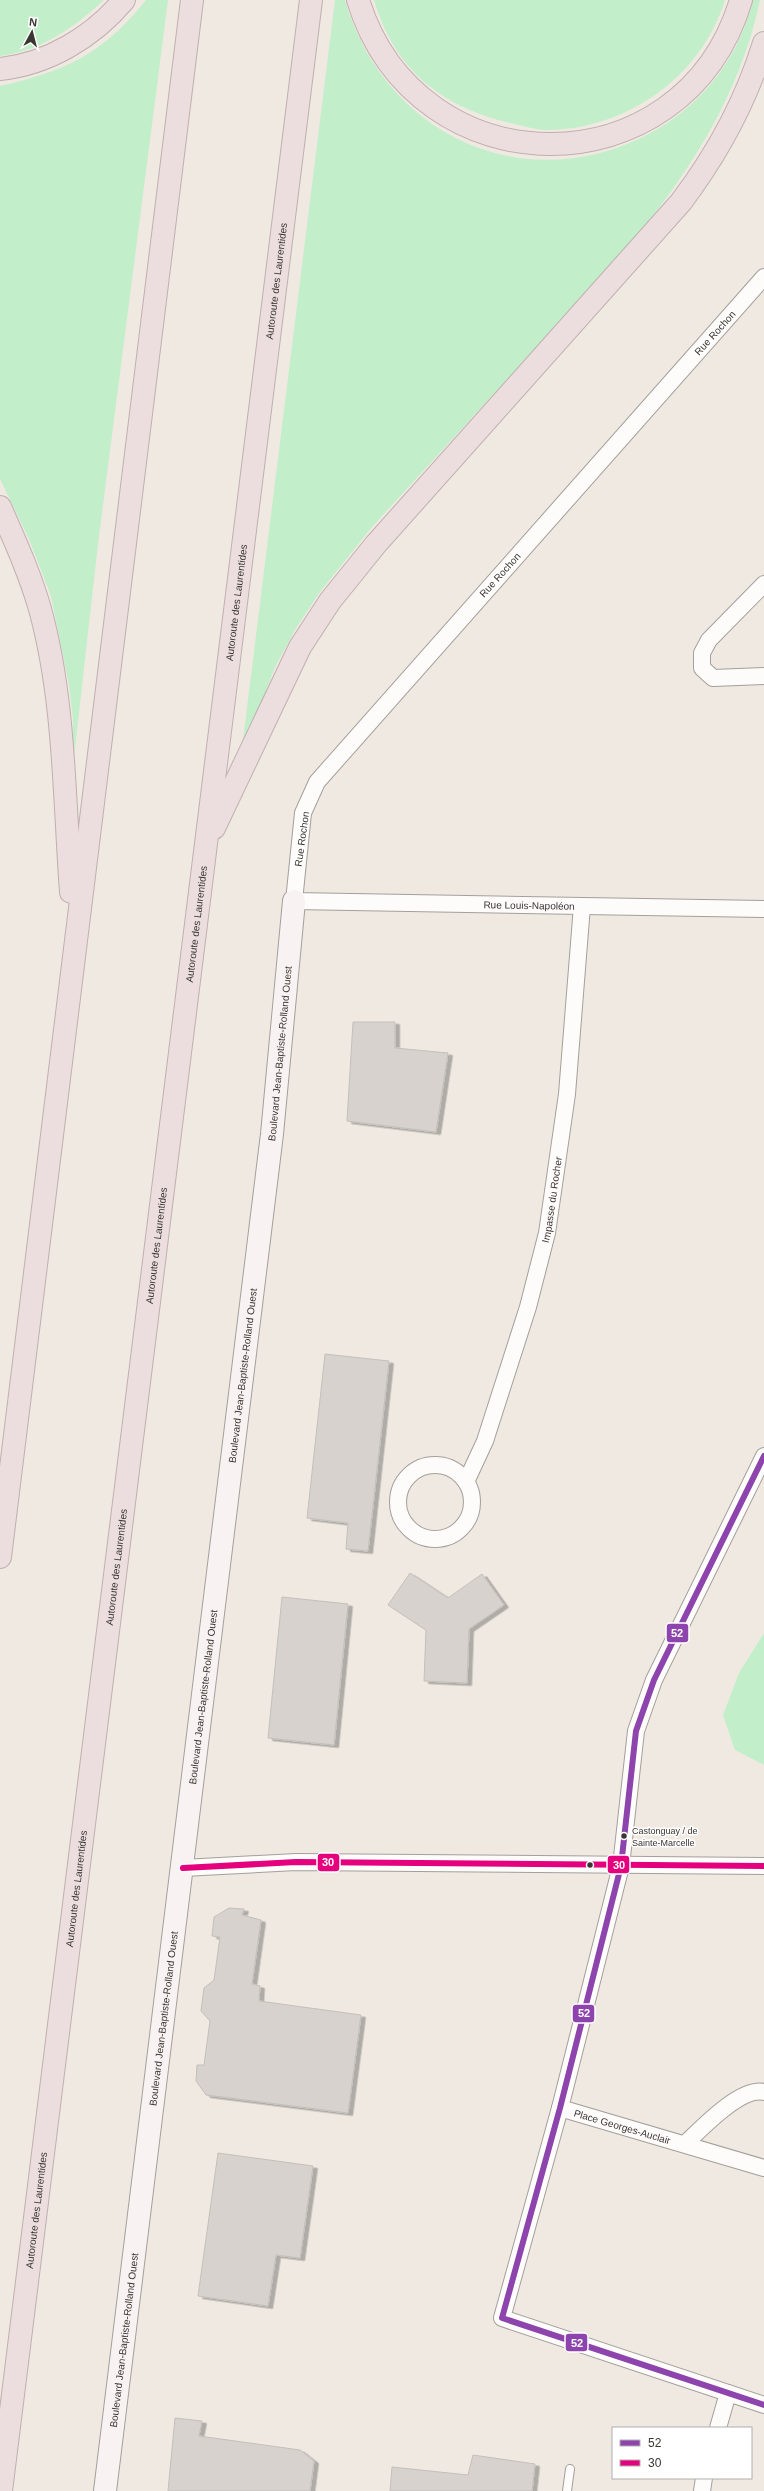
<svg xmlns="http://www.w3.org/2000/svg" width="764" height="2491" font-family="Arial,sans-serif">
	<style>
		.green { fill: #c2eeca }
		.building { fill: #d7d2cd; stroke: #c4bfba; filter: url(#shadow) }
		.lines { fill: none; stroke-linecap: round; stroke-linejoin: round }
		.lane-casing { stroke: #a49f9a; stroke-width: 10 }
		.street-casing { stroke: #a49f9a; stroke-width: 18 }
		.secondary-casing { stroke: #a49f9a; stroke-width: 24 }
		.highway-casing { stroke: #c0afae; stroke-width: 24 }
		.lane { stroke: #fdfcfb; stroke-width: 8 }
		.street { stroke: #fdfcfb; stroke-width: 16 }
		.secondary { stroke: #f8f3f2; stroke-width: 22 }
		.highway { stroke: #ecdedf; stroke-width: 22 }
		.bus-1-casing { stroke: #fff; stroke-width: 9 }
		.bus-2-casing { stroke: #fff; stroke-width: 9 }
		.bus-1 { stroke: #8e44ad; stroke-width: 6 }
		.bus-2 { stroke: #e5007d; stroke-width: 6 }
		.bus-dot { fill: #3a3631; stroke: #fff; stroke-width: 1.5 }
		.labels { text-anchor: middle; dominant-baseline: central; stroke-width: 3; stroke-linejoin: round; paint-order: stroke }
		.bus-label { font-size: 9px; fill: #3a3631; stroke: #fff; text-anchor: start }
		.street-label { font-size: 10px; fill: #3a3631; stroke: #fff }
		.line-badge { stroke: #fff; stroke-width: 1.5 }
		.badge-label { font-size: 11px; text-anchor: middle; font-weight: bold; fill: #fff }
	</style>
	<defs>
		<filter id="shadow"><feDropShadow dx="4.5" dy="2.5" stdDeviation="0" flood-color="#0004"/></filter>
	</defs>
	<rect width="100%" height="100%" fill="#efe9e2"/>
	<!-- green -->
	<path class="green" d="M0 0H104C75 27 41 51 0 56Z
		M146 0H168L98 544 72 775 73 719 69 685 51 596 29 539 0 479V86C66 71 103 54 146 0Z
		M335 0H345C385 138 530 202 656 130 705 102 741 54 752 0H760C740 95 689 174 627 248L372 527 320 592 296 628 275 667 247 740H243Z
		M374 0H725C702 75 630 127 552 130 538 131 524 126 510 123 441 107 394 69 374 0Z
		M764 1633V1765L735 1750 723 1715 739 1673Z"/>
	<!-- building -->
	<path class="building" d="M353 1022H395V1048L448 1053 436 1132 347 1121Z
		M325 1354 389 1361 368 1551 346 1549 348 1523 307 1518Z
		M410 1573 448 1598 482 1574 504 1605 469 1629 467 1683 424 1681 426 1630 388 1605Z
		M282 1597 348 1604 334 1745 268 1738Z
		M229 1908 244 1909 242 1915 261 1920 252 1984 260 1986 259 2001 361 2015 348 2113 206 2095 196 2081 197 2065H204L210 2021 201 2011 204 1988 214 1980 220 1937 212 1936 214 1917Z
		M218 2153 313 2166 300 2258 276 2255 268 2306 198 2296Z
		M175 2418 202 2421 199 2436 300 2450 314 2461 310 2491H168Z
		M473 2455 535 2464 532 2491H390L392 2467 468 2475Z"/>
	<g class="lines">
		<!-- lane casing -->
		<g class="lane-casing">
			<path id="lane" d="M567 2491 570 2469"/>
		</g>
		<!-- street casing -->
		<g class="street-casing">
			<g id="street">
				<path id="s1" d="M764 277 317 782 303 813 294 901 764 909"/>
				<path d="M764 584 709 640 702 653V668L713 678 764 676"/>
				<path d="M764 1456 654 1680 636 1731 621 1866 560 2108 502 2318 764 2405"/>
				<circle cx="435" cy="1502" r="37"/>
				<path id="s2" d="M466 1482 485 1441 528 1307 547 1233 567 1094 582 906"/>
				<path d="M183 1868 296 1862 764 1866"/>
				<path id="s3" d="M560 2108 764 2168"/>
				<path d="M685 2144C701 2129 740 2087 764 2092"/>
				<path d="M718 2428 728 2393"/>
				<path d="M702 2491 704 2478"/>
			</g>
		</g>
		<!-- secondary casing -->
		<g class="secondary-casing">
			<g id="secondary">
				<path id="s4" d="M105 2491 272 1134 294 901"/>
			</g>
		</g>
		<!-- highway casing -->
		<g class="highway-casing">
			<g id="highway">
				<path d="M358 0C417 191 683 193 741 0"/>
				<path d="M0 69C48 64 93 37 124 0"/>
				<path d="M0 507C15 541 30 574 40 609 65 700 64 798 71 892"/>
				<path d="M214 828 300 647 330 601 376 544 681 202C718 153 746 101 764 43"/>
				<path d="M0 1557 192 0"/>
				<path id="s5" d="M1 2491 311 0"/>
			</g>
		</g>
		<!-- lane -->
		<use href="#lane" class="lane"/>
		<!-- street -->
		<use href="#street" class="street"/>
		<!-- secondary -->
		<use href="#secondary" class="secondary"/>
		<!-- highway -->
		<use href="#highway" class="highway"/>
		<!-- bus-1 casing -->
		<g class="bus-1-casing">
			<path id="bus-1" d="M764 1456 654 1680 636 1731 621 1866 560 2108 502 2318 764 2405"/>
		</g>
		<!-- bus-2 casing -->
		<g class="bus-2-casing">
			<path id="bus-2" d="M183 1868 296 1862 764 1866"/>
		</g>
		<!-- bus-1 -->
		<use href="#bus-1" class="bus-1"/>
		<!-- bus-2 -->
		<use href="#bus-2" class="bus-2"/>
	</g>
	<!-- markers -->
	<g class="bus-dot">
		<circle cx="624" cy="1836" r="3.5"/>
		<circle cx="590" cy="1865" r="3.5"/>
	</g>
	<g class="labels">
		<!-- bus labels -->
		<g class="bus-label">
			<text x="632" y="1831">Castonguay / de<tspan x="632" dy="12">Sainte-Marcelle</tspan></text>
		</g>
		<!-- street labels -->
		<g class="street-label">
			<text stroke="none"><textPath href="#s5" startOffset="2227">Autoroute des Laurentides</textPath></text>
			<text transform="translate(715 333) rotate(-48)">Rue Rochon</text>
			<text transform="translate(500 575) rotate(-48)">Rue Rochon</text>
			<text stroke="none"><textPath href="#s5" startOffset="1903">Autoroute des Laurentides</textPath></text>
			<text transform="translate(302 839) rotate(-82)">Rue Rochon</text>
			<text stroke="none"><textPath href="#s1" startOffset="1032">Rue Louis-Napoléon</textPath></text>
			<text stroke="none"><textPath href="#s5" startOffset="1579">Autoroute des Laurentides</textPath></text>
			<text stroke="none"><textPath href="#s4" startOffset="1448">Boulevard Jean-Baptiste-Rolland Ouest</textPath></text>
			<text stroke="none"><textPath href="#s2" startOffset="296">Impasse du Rocher</textPath></text>
			<text stroke="none"><textPath href="#s5" startOffset="1255">Autoroute des Laurentides</textPath></text>
			<text stroke="none"><textPath href="#s4" startOffset="1124">Boulevard Jean-Baptiste-Rolland Ouest</textPath></text>
			<text stroke="none"><textPath href="#s5" startOffset="931">Autoroute des Laurentides</textPath></text>
			<text stroke="none"><textPath href="#s4" startOffset="800">Boulevard Jean-Baptiste-Rolland Ouest</textPath></text>
			<text stroke="none"><textPath href="#s5" startOffset="607">Autoroute des Laurentides</textPath></text>
			<text stroke="none"><textPath href="#s4" startOffset="476">Boulevard Jean-Baptiste-Rolland Ouest</textPath></text>
			<text stroke="none"><textPath href="#s3" startOffset="65">Place Georges-Auclair</textPath></text>
			<text stroke="none"><textPath href="#s5" startOffset="283">Autoroute des Laurentides</textPath></text>
			<text stroke="none"><textPath href="#s4" startOffset="152">Boulevard Jean-Baptiste-Rolland Ouest</textPath></text>
		</g>
	</g>
	<g class="line-badge">
		<rect x="666" y="1623" width="23" height="20" rx="4" fill="#8e44ad"/>
		<rect x="317" y="1853" width="23" height="19" rx="4" fill="#e5007d"/>
		<rect x="607" y="1855" width="23" height="19" rx="4" fill="#e5007d"/>
		<rect x="572" y="2004" width="23" height="19" rx="4" fill="#8e44ad"/>
		<rect x="565" y="2333" width="23" height="19" rx="4" fill="#8e44ad"/>
	</g>
	<g class="badge-label">
		<text x="677" y="1637">52</text>
		<text x="328" y="1866">30</text>
		<text x="619" y="1869">30</text>
		<text x="584" y="2017">52</text>
		<text x="577" y="2347">52</text>
	</g>
	<!-- legend -->
	<rect x="612" y="2427" width="140" height="52" fill="#ffffff" stroke="#b0afad"/>
	<rect x="620" y="2440" width="20" height="6" fill="#8e44ad" stroke="#b0afad"/>
	<text x="648" y="2447" font-size="12" fill="#3a3631">52</text>
	<rect x="620" y="2460" width="20" height="6" fill="#e5007d" stroke="#b0afad"/>
	<text x="648" y="2467" font-size="12" fill="#3a3631">30</text>
	<!-- north arrow -->
	<g transform="translate(32 32) rotate(7)" stroke="#ffffff" stroke-width="3" paint-order="stroke">
	<path d="M0-3L7 15L0 10L-7 15Z" fill="#3a3631"/>
	<text y="-6" font-size="11" font-weight="bold" text-anchor="middle" fill="#3a3631">N</text>
	</g>
</svg>
